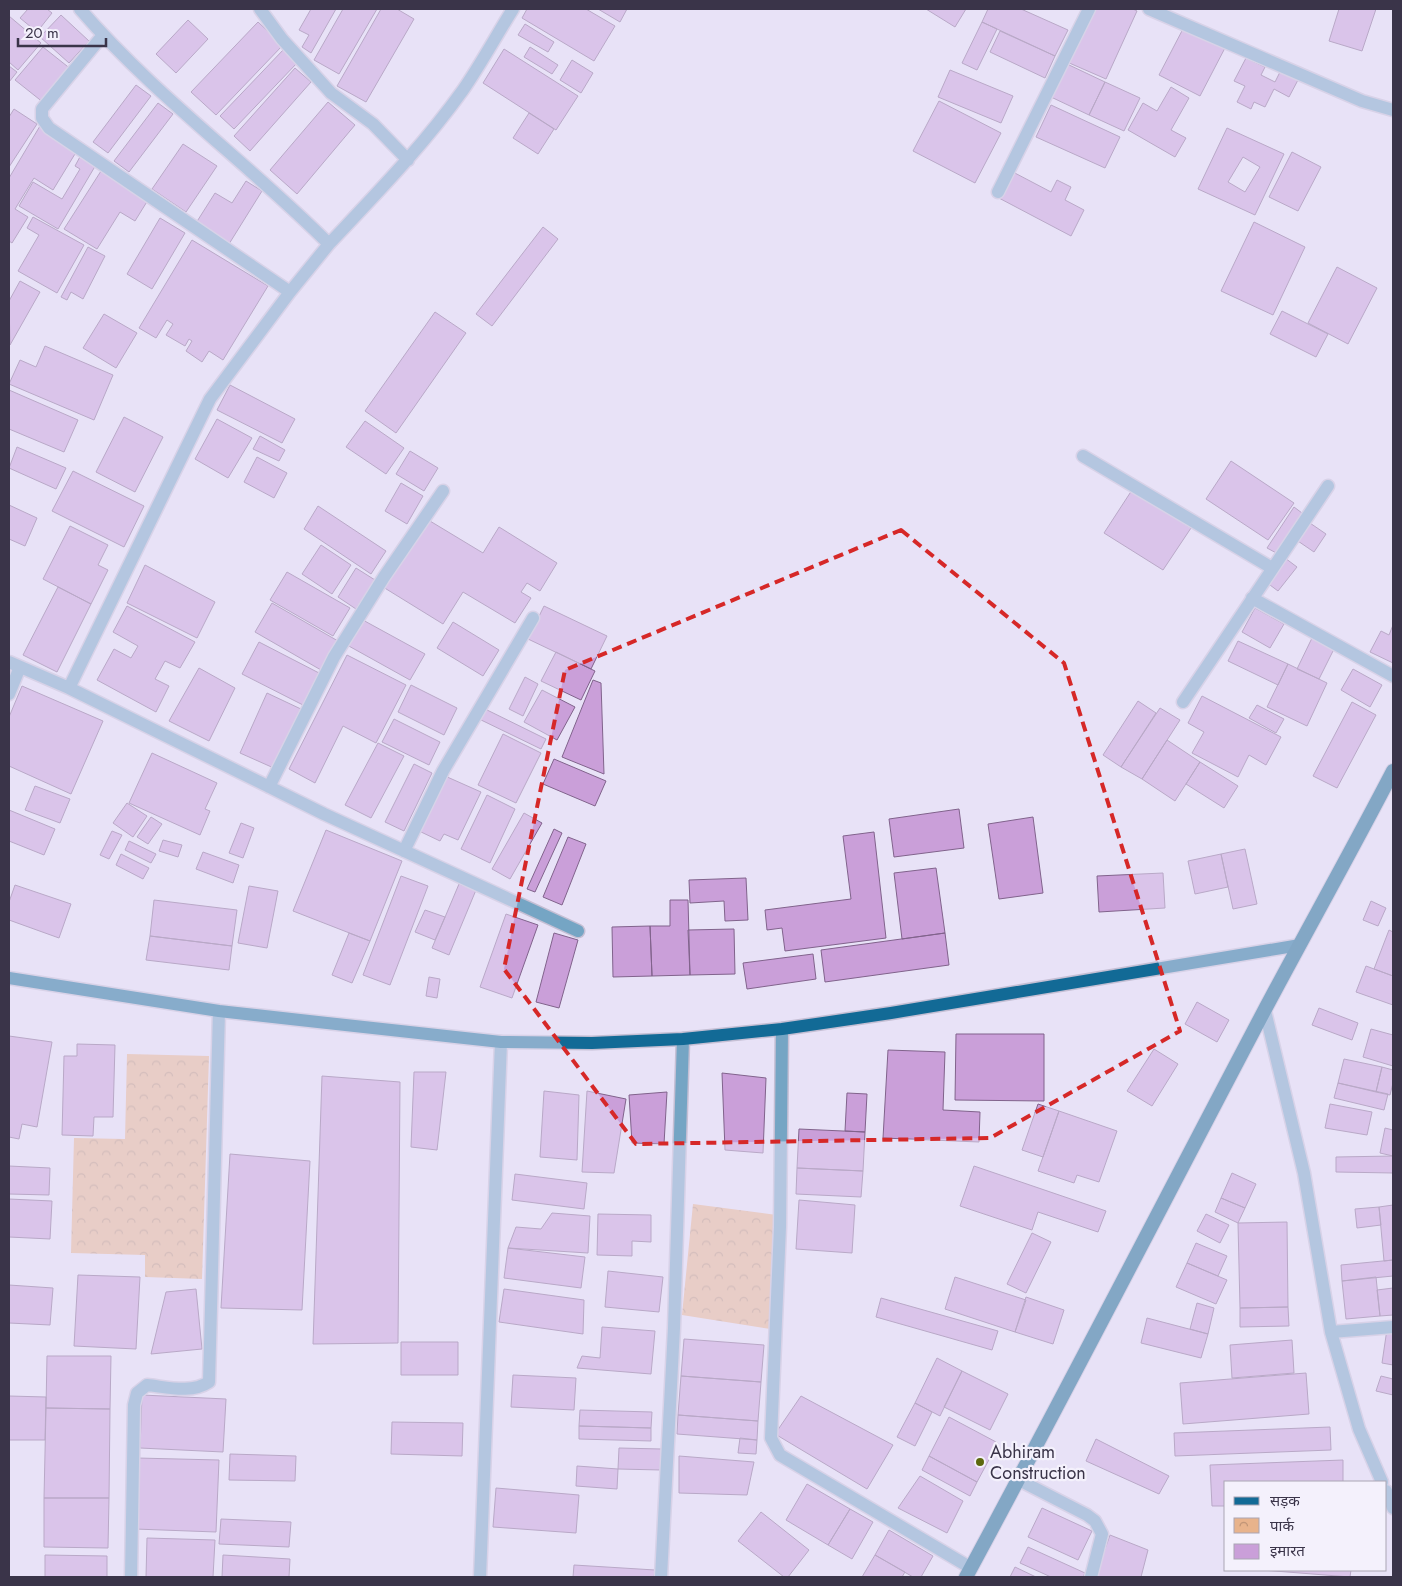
<svg xmlns="http://www.w3.org/2000/svg" width="1402" height="1586" font-family="Jost,'Noto Sans Devanagari',sans-serif">
	<style>
		.park { fill: url(#park-crowns) }
		.building { fill: #ca9fd9; stroke: #81638c; fill-rule: evenodd }
		.lines { fill: none; stroke-linecap: round; stroke-linejoin: round }
		.minor-casing { stroke: #c5bfd4; stroke-width: 15 }
		.primary-casing { stroke: #c5bfd4; stroke-width: 15 }
		.trunk-casing { stroke: #c5bfd4; stroke-width: 16 }
		.minor { stroke: #75a5c4; stroke-width: 12 }
		.primary { stroke: #126a96; stroke-width: 12 }
		.trunk { stroke: #0b5f88; stroke-width: 14 }
		.marked { fill: none; stroke: #d62828; stroke-width: 4; stroke-dasharray: 10 6; stroke-linejoin: round }
		.poi-dot { fill: #5c680e; stroke: #f4f1fc; stroke-width: 2 }
		.labels { text-anchor: middle; dominant-baseline: central; stroke-width: 4.5; stroke-linejoin: round; paint-order: stroke }
		.poi-label { font-size: 18px; fill: #3a3449; stroke: #f4f1fc; text-anchor: start }
	</style>
	<defs>
		<pattern id="park-crowns" width="20" height="18" patternUnits="userSpaceOnUse" patternTransform="scale(1.25)"><rect width="20" height="18" fill="#e8b38c"/><path d="M2 6a3 3 0 1 1 6 0M12 15a3 3 0 1 1 6 0" fill="none" stroke="#bd9274"/></pattern>
	</defs>
	<rect width="100%" height="100%" fill="#e8e2f7"/>
	<!-- park -->
	<path class="park" d="M127 1054 209 1056 202 1279 145 1277V1255L71 1253 74 1138 125 1139Z
		M693 1204 784 1216 777 1330 682 1315Z"/>
	<!-- building -->
	<path class="building" d="M28 9H47L52 13 37 32 20 18Z
		M311 9H336L311 53 302 47 309 35 299 30Z
		M343 9H377L339 74 314 60Z
		M381 9H397L414 19 366 102 337 86Z
		M527 9H586L615 26 594 61 522 18Z
		M598 9H627L620 22Z
		M926 9H966L955 27Z
		M988 9H1021L1068 30 1055 56 982 22Z
		M1091 9H1133L1137 11 1106 79 1067 62Z
		M1339 9H1376L1362 51 1329 41Z
		M61 15 89 41 69 63 40 37Z
		M9 16 41 43 18 70 9 62Z
		M188 20 208 39 176 73 156 54Z
		M258 22 283 45 216 115 191 92Z
		M982 22 997 29 977 70 962 63Z
		M525 24 554 42 548 52 518 35Z
		M1185 25 1226 46 1200 96 1159 75Z
		M1000 31 1055 56 1045 78 990 52Z
		M43 47 72 70 44 103 15 80Z
		M530 47 558 65 552 74 524 57Z
		M284 49 298 62 234 129 220 116Z
		M504 49 578 96 556 130 483 83Z
		M1246 58 1265 67 1261 75 1275 82 1280 72 1298 80 1289 97 1274 89 1265 107 1254 102 1251 109 1237 102 1245 86 1234 81Z
		M572 60 593 73 581 93 560 80Z
		M1067 64 1105 82 1089 115 1051 97Z
		M9 66 17 72 9 82Z
		M295 68 311 82 250 151 234 136Z
		M950 70 1013 96 1001 123 938 97Z
		M1105 82 1140 98 1124 131 1089 115Z
		M136 85 151 96 108 153 93 142Z
		M1171 87 1189 98 1171 130 1186 138 1175 157 1128 130 1143 103 1157 111Z
		M939 101 1001 133 975 183 913 151Z
		M328 102 355 125 297 194 270 170Z
		M158 103 173 114 129 172 114 161Z
		M1051 105 1120 137 1105 168 1036 137Z
		M14 109 37 124 9 167V117Z
		M529 113 554 129 538 154 513 138Z
		M40 126 78 149 53 190 34 178 15 209 28 217 12 243 9 241V178Z
		M1227 128 1284 154 1255 215 1198 189ZM1243 157 1260 167 1245 192 1228 182Z
		M183 144 217 166 186 212 152 189Z
		M1292 152 1321 167 1298 211 1269 197Z
		M82 153 97 163 58 229 19 206 33 182 62 199 80 169 75 166Z
		M101 171 148 200 135 221 120 212 97 249 64 229Z
		M1011 171 1051 192 1057 180 1071 187 1065 200 1084 210 1071 236 997 197Z
		M246 181 262 191 229 244 196 223 215 193 232 203Z
		M33 217 84 245 57 293 18 271 39 235 27 228Z
		M160 218 185 233 152 289 127 274Z
		M1254 222 1305 247 1273 315 1221 291Z
		M543 227 558 239 492 326 476 314Z
		M192 240 268 286 223 360 209 351 202 362 186 351 192 341 189 339 185 346 166 335 173 324 167 320 156 338 139 328Z
		M88 247 105 256 83 299 71 292 67 300 61 297Z
		M1337 267 1377 288 1348 344 1308 323Z
		M20 281 40 292 10 345 9 301Z
		M1282 311 1328 334 1316 357 1270 334Z
		M435 312 466 333 396 433 365 411Z
		M104 314 137 333 116 368 83 348Z
		M45 346 113 375 94 420 9 384 20 360 36 367Z
		M230 385 295 419 282 443 217 410Z
		M9 390 78 420 64 452 9 429Z
		M124 417 163 437 135 492 96 472Z
		M217 419 252 438 228 478 195 459Z
		M365 421 404 448 386 474 346 447Z
		M260 436 285 450 279 461 253 449Z
		M17 447 66 468 56 489 9 468Z
		M410 451 438 468 424 491 396 474Z
		M257 457 287 473 274 498 244 482Z
		M1231 461 1294 503 1268 540 1206 499Z
		M73 471 144 506 124 547 52 511Z
		M401 483 423 496 407 524 385 511Z
		M1132 490 1191 528 1163 570 1104 533Z
		M9 505 37 518 25 546 9 539Z
		M318 506 386 551 371 574 304 529Z
		M1294 507 1306 516 1280 555 1267 548Z
		M425 518 483 553 499 527 557 563 540 591 527 583 521 592 531 598 515 623 463 592 443 624 383 587Z
		M1307 521 1326 534 1314 552 1295 539Z
		M70 526 108 545 98 565 108 570 91 604 43 579Z
		M321 545 351 565 332 594 302 574Z
		M1285 558 1297 567 1278 591 1266 582Z
		M145 565 215 602 197 638 127 603Z
		M356 568 375 580 356 609 338 597Z
		M287 572 350 608 333 636 270 600Z
		M58 587 91 604 57 672 23 655Z
		M272 603 338 641 321 670 255 632Z
		M127 606 195 642 180 668 165 661 155 679 169 686 156 712 97 680 114 649 131 658 138 646 113 632Z
		M544 606 607 636 591 669 528 639Z
		M1255 608 1284 624 1270 648 1242 632Z
		M361 619 425 654 410 680 347 645Z
		M453 622 499 650 483 676 437 648Z
		M1393 625V663L1370 652 1381 631 1389 635Z
		M1312 638 1334 649 1319 679 1297 669Z
		M1238 641 1288 664 1278 685 1228 661Z
		M259 642 319 673 303 705 242 674Z
		M556 652 595 671 581 700 541 681Z
		M347 655 406 685 376 743 343 726 315 783 289 769Z
		M1288 664 1327 683 1307 726 1267 707Z
		M199 668 235 688 209 741 169 721Z
		M1353 669 1382 685 1370 707 1341 690Z
		M525 677 538 684 523 716 509 709Z
		M593 680 601 683 604 774 562 757Z
		M411 685 457 708 444 735 398 712Z
		M22 686 103 721 71 794 9 766V717Z
		M542 690 575 707 557 740 524 722Z
		M267 693 303 710 276 769 240 753Z
		M1202 696 1281 737 1266 765 1249 755 1238 777 1192 753 1204 732 1188 723Z
		M1138 701 1156 713 1121 767 1103 755Z
		M1352 702 1376 715 1337 788 1313 776Z
		M1257 705 1284 719 1276 733 1249 718Z
		M483 708 546 739 541 749 477 718Z
		M1160 708 1180 720 1142 779 1121 767Z
		M394 719 440 742 429 765 382 742Z
		M503 734 541 753 516 803 478 785Z
		M1167 740 1200 762 1175 801 1142 779Z
		M378 743 404 756 371 818 345 805Z
		M152 753 217 783 205 809 210 811 200 835 129 803Z
		M554 759 606 781 595 806 543 784Z
		M1200 762 1238 786 1224 808 1186 784Z
		M414 764 432 773 404 831 385 822Z
		M445 776 481 792 458 840 444 834 440 841 419 831Z
		M35 786 70 799 60 823 25 810Z
		M487 795 515 809 490 863 461 849Z
		M127 803 147 816 133 837 113 823Z
		M959 809 964 848 894 857 889 819Z
		M9 810 55 829 44 855 9 841Z
		M524 813 542 823 510 879 492 869Z
		M151 817 162 824 148 844 137 837Z
		M1033 817 1043 893 999 899 988 824Z
		M241 823 254 828 243 858 229 853Z
		M554 829 562 833 535 892 527 889Z
		M326 830 402 861 370 941 293 911Z
		M112 831 122 835 109 859 100 855Z
		M874 832 886 938 785 951 782 928 767 930 765 910 851 899 843 836Z
		M568 837 586 844 562 905 543 897Z
		M163 840 182 845 178 857 159 851Z
		M129 841 156 854 151 863 125 850Z
		M1245 849 1257 904 1233 909 1221 854Z
		M203 852 239 865 233 883 196 869Z
		M121 854 149 868 143 879 116 865Z
		M1221 854 1228 887 1195 894 1188 861Z
		M936 868 945 933 902 939 894 873Z
		M1163 873 1165 908 1099 912 1097 876Z
		M401 876 428 886 390 985 363 975Z
		M746 878 748 920 725 921 724 901 690 903 689 880Z
		M459 884 476 890 449 955 432 948Z
		M15 885 71 904 59 938 9 920V902Z
		M249 886 278 891 267 948 238 943Z
		M154 900 237 910 232 946 150 936Z
		M670 900H688L690 975 652 976 650 926H670Z
		M1371 901 1386 908 1378 926 1363 920Z
		M425 910 445 917 435 940 415 932Z
		M506 914 538 925 512 998 480 987Z
		M650 926 652 976 613 977 612 927Z
		M734 929 735 974 690 975 688 930Z
		M1389 930 1393 932V976L1374 969Z
		M349 933 370 941 352 983 332 975Z
		M554 933 578 940 559 1008 536 1002Z
		M945 933 949 965 825 982 821 950Z
		M150 936 232 946 229 970 146 960Z
		M813 954 816 979 747 989 743 963Z
		M1366 966 1393 976V1005L1356 992Z
		M429 977 440 979 437 998 426 996Z
		M1197 1002 1229 1020 1217 1042 1185 1024Z
		M1319 1008 1358 1023 1352 1040 1312 1025Z
		M1371 1029 1393 1035V1066L1363 1057Z
		M956 1034H1044V1101L955 1100Z
		M9 1036 52 1042 37 1127 22 1124 19 1139 9 1137Z
		M77 1044 115 1045 113 1117H94L93 1136 62 1135 64 1056H77Z
		M1154 1049 1178 1064 1152 1106 1127 1091Z
		M888 1050 945 1052 943 1110 980 1112 979 1142 883 1138Z
		M1344 1059 1382 1067 1376 1092 1338 1083Z
		M1382 1067 1393 1070V1083L1390 1095 1376 1092Z
		M414 1072H446L437 1150 411 1147Z
		M722 1073 766 1078 763 1153 725 1150Z
		M322 1076 400 1082 398 1343 313 1344Z
		M1338 1083 1388 1094 1384 1110 1334 1098Z
		M544 1091 579 1095 577 1160 540 1157Z
		M587 1091 626 1099 614 1173 582 1172Z
		M667 1092 664 1144 632 1143 629 1095Z
		M847 1093 867 1094 865 1132 845 1131Z
		M1038 1104 1059 1111 1043 1157 1022 1150Z
		M1330 1104 1372 1112 1367 1135 1325 1128Z
		M1059 1111 1117 1131 1099 1182 1077 1175 1074 1183 1038 1171Z
		M1385 1128 1393 1130V1156L1380 1153Z
		M799 1129 865 1132 863 1171 797 1168Z
		M230 1154 310 1161 302 1310 221 1308Z
		M1393 1156V1173L1336 1172V1157Z
		M9 1166 50 1168 49 1195 9 1194Z
		M974 1166 1106 1211 1098 1232 1038 1212 1032 1230 960 1206Z
		M797 1168 863 1171 861 1197 796 1194Z
		M1232 1173 1256 1184 1245 1208 1221 1198Z
		M515 1174 587 1183 584 1209 512 1200Z
		M1221 1198 1245 1208 1238 1223 1215 1212Z
		M9 1199 52 1201 50 1239 9 1237Z
		M799 1200 855 1205 852 1253 796 1249Z
		M1393 1205V1260L1384 1261 1379 1207Z
		M1379 1207 1381 1225 1357 1228 1355 1209Z
		M552 1213 590 1216 588 1253 508 1248 516 1227 541 1229Z
		M598 1214 651 1215V1242L632 1241V1256L597 1255Z
		M1206 1214 1229 1225 1220 1243 1197 1231Z
		M1287 1222 1288 1307 1240 1308 1238 1223Z
		M1032 1233 1051 1242 1026 1293 1007 1284Z
		M1196 1243 1227 1256 1218 1276 1187 1263Z
		M508 1248 585 1257 581 1288 504 1278Z
		M1393 1260V1276L1342 1281 1341 1265Z
		M1187 1263 1227 1280 1216 1304 1176 1287Z
		M608 1271 663 1277 659 1312 605 1307Z
		M78 1275 140 1277 136 1349 74 1346Z
		M955 1277 1026 1300 1015 1332 945 1309Z
		M1376 1277 1380 1316 1346 1319 1342 1281Z
		M9 1285 53 1288 50 1325 9 1323Z
		M1393 1288V1315L1380 1316 1377 1290Z
		M196 1289 202 1349 151 1354 166 1292Z
		M504 1289 584 1300 583 1334 499 1322Z
		M1026 1297 1064 1310 1053 1344 1015 1332Z
		M881 1298 998 1331 992 1350 876 1317Z
		M1197 1303 1214 1308 1208 1334 1190 1329Z
		M1288 1307 1289 1326 1240 1327V1308Z
		M1147 1318 1208 1334 1201 1358 1141 1343Z
		M602 1327 655 1331 651 1374 577 1368 582 1356 600 1358Z
		M1387 1329 1393 1330V1365L1382 1363Z
		M684 1339 764 1345 761 1382 681 1376Z
		M1292 1340 1294 1373 1232 1378 1230 1345Z
		M401 1342H458V1375H401Z
		M47 1356H111L110 1409 46 1408Z
		M937 1358 962 1371 940 1416 915 1403Z
		M962 1371 1008 1394 990 1430 944 1407Z
		M1306 1373 1309 1414 1183 1424 1180 1383Z
		M513 1375 576 1378 574 1410 511 1407Z
		M681 1376 761 1382 758 1421 678 1415Z
		M1381 1376 1393 1379V1395L1376 1391Z
		M142 1395 226 1399 223 1452 140 1448Z
		M9 1396 46 1397 45 1440H9Z
		M801 1396 893 1445 867 1489 775 1434Z
		M915 1403 932 1412 915 1446 897 1437Z
		M46 1408 110 1409 109 1498H44Z
		M580 1410 652 1412 651 1428 579 1426Z
		M678 1415 758 1421 757 1440 677 1434Z
		M949 1417 998 1443 977 1482 929 1456Z
		M392 1422 463 1423 462 1456 391 1454Z
		M579 1426 651 1428V1441L579 1439Z
		M1330 1427 1331 1450 1175 1456 1174 1433Z
		M740 1438 757 1440 756 1454 738 1453Z
		M1096 1439 1169 1476 1159 1494 1086 1461Z
		M619 1448 662 1449 661 1470 618 1469Z
		M230 1454 296 1456 295 1481 229 1480Z
		M679 1456 754 1462 747 1495 679 1493Z
		M929 1456 977 1482 970 1496 922 1470Z
		M137 1458 219 1460 216 1532 135 1529Z
		M1343 1460V1482H1226V1506H1212L1210 1465Z
		M577 1466 618 1469 617 1489 576 1486Z
		M920 1476 963 1501 947 1533 898 1508Z
		M807 1484 850 1509 828 1545 786 1520Z
		M496 1488 579 1495 576 1533 493 1527Z
		M44 1498H109L108 1548 44 1547Z
		M1042 1508 1092 1531 1078 1560 1028 1537Z
		M850 1509 873 1522 852 1559 828 1545Z
		M761 1512 809 1550 788 1577H784L738 1541Z
		M221 1519 291 1522 289 1547 219 1544Z
		M889 1530 933 1556 921 1577H913L875 1555Z
		M1110 1535 1148 1550 1141 1577H1095Z
		M147 1538 215 1540 213 1577H146Z
		M1028 1547 1085 1573 1083 1577H1051L1020 1563Z
		M45 1555 107 1556V1577H45Z
		M223 1555 290 1559 289 1577H222Z
		M875 1555 905 1572 902 1577H862Z
		M574 1565 655 1570 654 1577H573Z
		M1015 1567 1036 1577H1010Z
		M1262 1570H1351L1350 1577Z"/>
	<g class="lines">
		<!-- minor casing -->
		<g class="minor-casing">
			<path id="minor" d="M260 9 282 39 331 93 373 124 408 160
				M1149 9 1362 101 1393 110
				M103 35 42 109V118L49 128 290 292
				M998 192 1089 9
				M329 244C376 194 423 146 463 90 481 64 496 36 513 9
				M1083 456 1272 568
				M1252 598 1393 676
				M9 662 69 688 210 399 290 292 329 244C248 163 155 96 80 9
				M69 688 324 814 578 931
				M9 694 20 667
				M1183 702 1328 486
				M269 787 334 657 384 577 443 491
				M404 851 443 771 533 618
				M1265 1011 1304 1173 1331 1332 1359 1429 1382 1482
				M782 1029 780 1227 771 1438 780 1455 971 1568
				M1331 1332 1393 1327
				M1019 1480 1087 1515 1095 1521 1102 1534 1091 1577
				M1386 1491 1393 1508
				M131 1577 134 1405 137 1393 147 1385C167 1387 191 1394 209 1382L219 1011
				M480 1577 501 1042
				M661 1577 674 1328 683 1039"/>
		</g>
		<!-- primary casing -->
		<g class="primary-casing">
			<path id="primary" d="M9 978 219 1011 318 1022 501 1042 592 1043 683 1039 782 1029 891 1013 1300 945"/>
		</g>
		<!-- trunk casing -->
		<g class="trunk-casing">
			<path id="trunk" d="M966 1577C1067 1390 1164 1201 1263 1013 1306 932 1351 852 1393 771"/>
		</g>
		<!-- minor -->
		<use href="#minor" class="minor"/>
		<!-- primary -->
		<use href="#primary" class="primary"/>
		<!-- trunk -->
		<use href="#trunk" class="trunk"/>
	</g>
	<!-- marked area -->
	<path d="M0 0H1402V1586H0ZM901 530 1064 663 1180 1031 990 1138 636 1144 504 969 565 670Z" fill="#e8e2f7" fill-opacity=".55" fill-rule="evenodd"/>
	<path class="marked" d="M901 530 1064 663 1180 1031 990 1138 636 1144 504 969 565 670Z"/>
	<!-- markers -->
	<circle class="poi-dot" cx="980" cy="1462" r="5"/>
	<g class="labels">
		<!-- poi labels -->
		<g class="poi-label">
			<text x="990" y="1452">Abhiram<tspan x="990" dy="21">Construction</tspan></text>
		</g>
	</g>
	<!-- border -->
	<rect width="1402" height="1586" fill="none" stroke="#3a3449" stroke-width="20"/>
	<!-- legend -->
	<rect x="1224" y="1481" width="162" height="90" fill="#f4f1fc" stroke="#aaa5b4"/>
	<rect x="1234" y="1497" width="25" height="8" fill="#126a96" stroke="#aaa5b4"/>
	<text x="1270" y="1506" font-size="15" fill="#3a3449">सड़क</text>
	<rect x="1234" y="1518" width="25" height="15" fill="url(#park-crowns)" stroke="#aaa5b4"/>
	<text x="1270" y="1531" font-size="15" fill="#3a3449">पार्क</text>
	<rect x="1234" y="1544" width="25" height="15" fill="#ca9fd9" stroke="#aaa5b4"/>
	<text x="1270" y="1556" font-size="15" fill="#3a3449">इमारत</text>
	<!-- scale -->
	<path d="M18 38v8h88v-8" fill="none" stroke="#3a3449" stroke-width="2.5"/>
	<text x="25" y="38" font-size="15" fill="#3a3449" stroke="#f4f1fc" stroke-width="4" paint-order="stroke">20 m</text>
</svg>
